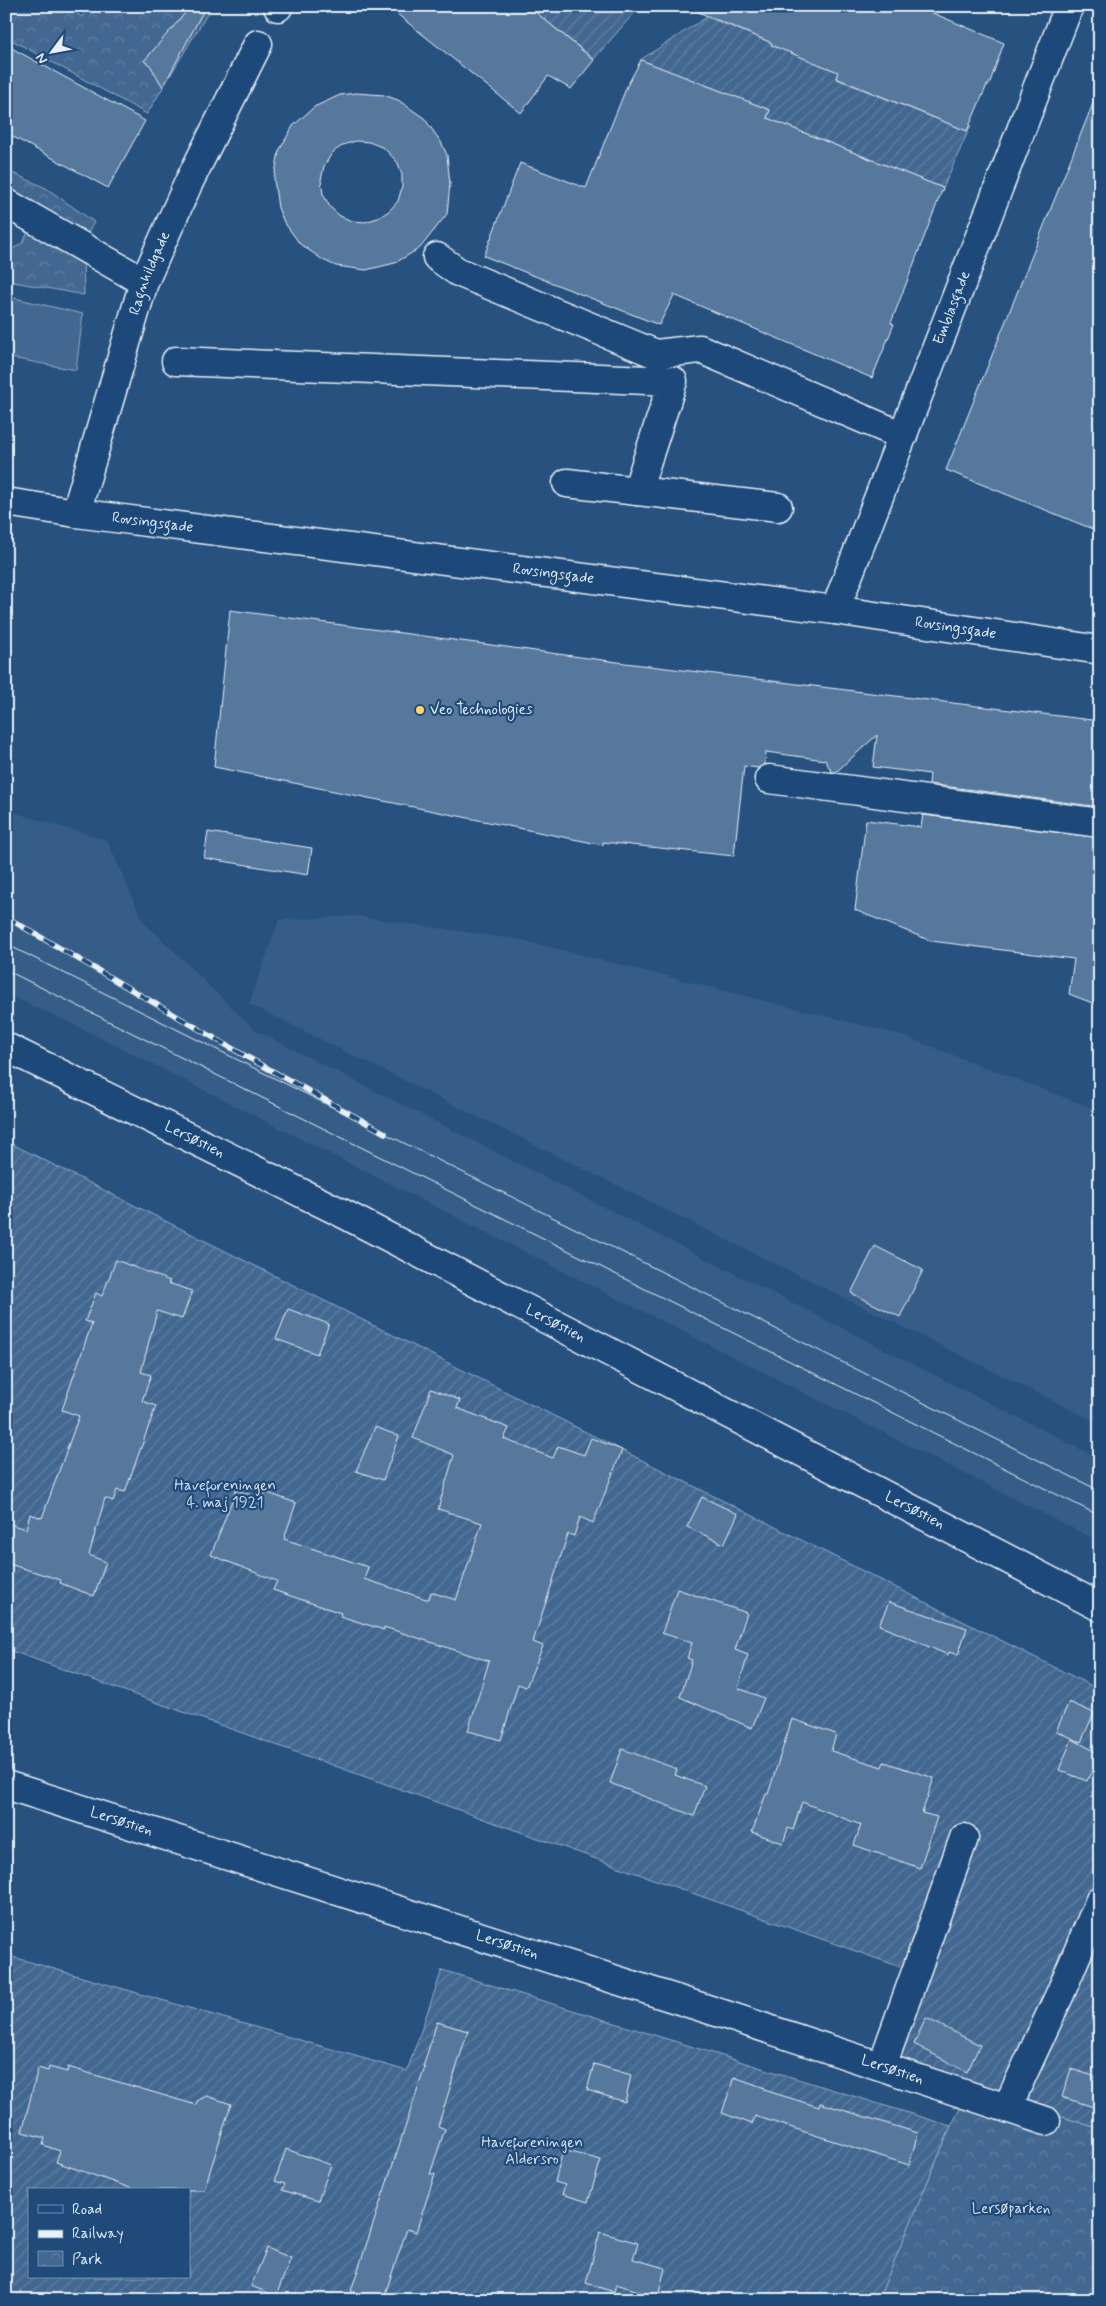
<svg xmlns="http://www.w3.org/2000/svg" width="1106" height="2306" font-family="Mynerve,sans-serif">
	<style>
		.built { fill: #355d88 }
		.grass { fill: #436891; stroke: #96acc4 }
		.park { fill: url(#park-crowns); stroke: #96acc4 }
		.garden { fill: url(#garden-furrows); stroke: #96acc4; fill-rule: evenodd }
		.building { fill: #57789d; stroke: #e8f1f8; fill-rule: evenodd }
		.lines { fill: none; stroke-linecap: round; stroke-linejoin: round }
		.minor-casing { stroke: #e8f1f8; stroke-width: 31 }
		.minor { stroke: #1f4a7a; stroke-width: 28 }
		.tram { stroke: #e8f1f8; stroke-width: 1 }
		.rail-casing { stroke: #e8f1f8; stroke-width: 5.5 }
		.rail { stroke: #1f4a7a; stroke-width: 4; stroke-dasharray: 11; stroke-linecap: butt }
		.poi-dot { fill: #ffd166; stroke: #1f4a7a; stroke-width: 2 }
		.labels { text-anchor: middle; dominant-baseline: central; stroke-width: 4.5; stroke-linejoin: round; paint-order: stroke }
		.street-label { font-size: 15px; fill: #e8f1f8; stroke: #1f4a7a }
		.poi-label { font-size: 15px; fill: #e8f1f8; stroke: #1f4a7a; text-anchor: start }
		.park-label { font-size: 15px; fill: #d8e3ee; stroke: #1f4a7a }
	</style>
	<defs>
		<pattern id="park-crowns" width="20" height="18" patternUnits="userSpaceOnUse" patternTransform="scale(1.25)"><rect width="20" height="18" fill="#436891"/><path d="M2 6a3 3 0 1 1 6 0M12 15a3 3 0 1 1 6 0" fill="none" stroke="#5e7ea1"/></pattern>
		<pattern id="garden-furrows" width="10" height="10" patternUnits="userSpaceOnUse" patternTransform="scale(1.25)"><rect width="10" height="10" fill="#436891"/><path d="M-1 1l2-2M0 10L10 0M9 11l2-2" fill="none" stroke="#5e7ea1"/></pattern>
	</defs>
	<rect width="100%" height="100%" fill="#27517f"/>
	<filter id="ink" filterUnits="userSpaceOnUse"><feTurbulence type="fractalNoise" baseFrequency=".02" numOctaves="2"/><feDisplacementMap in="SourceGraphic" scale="10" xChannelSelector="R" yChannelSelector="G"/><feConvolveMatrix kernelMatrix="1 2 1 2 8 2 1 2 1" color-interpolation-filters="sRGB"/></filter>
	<g filter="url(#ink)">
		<!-- built -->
		<path class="built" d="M6 810 107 840 143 921 255 1030 1100 1459V1542L71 1023 6 994Z
			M356 916 522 940 898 1034 1100 1111V1424L249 1004 279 920Z"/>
		<!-- grass -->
		<path class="grass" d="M6 296 83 314 76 370 6 357Z"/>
		<!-- park -->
		<path class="park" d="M6 6H64L82 17 88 6H212L147 114 6 37Z
			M6 170 46 188 94 222 88 233 73 230 6 195Z
			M6 211 83 253 84 295 14 282 6 274V254L23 242 27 234 21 226 6 224Z
			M971 2088 1100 2129V2300H878L951 2126Z"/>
		<!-- garden -->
		<path class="garden" d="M528 6H640L594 59Z
			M707 17 772 43V45L839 70 836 79 967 131 971 125 943 188 767 118 770 110 640 60Z
			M6 1141 1100 1690V2129L873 2056 903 1968 6 1649Z
			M6 1955 407 2071 442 1970 951 2126 878 2300H6ZM29 2190H189V2277H29Z"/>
		<!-- building -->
		<path class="building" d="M191 6H206L163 87 150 65 144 61Z
			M387 6H528L594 60 571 89 548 76 521 113Z
			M684 6H916L1004 43 989 85H987L967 131 836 78 838 72 771 45 772 43Z
			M6 45 145 121 108 188 6 133Z
			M641 60 770 110 767 118 943 188 891 323 894 324 872 378 674 295 659 325 484 256 520 163 586 188 627 86Z
			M1098 91H1100V532L946 470Z
			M356 93 384 95 398 100 424 118 441 142 447 155 450 184 447 214 420 248 395 263 366 270 336 266 323 260 300 244 284 222 278 208 274 179 279 151 293 126 314 107 340 95ZM356 141 369 142 384 148 398 163 402 175V187L398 201 389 211 378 218 365 222 352 221 340 216 330 207 323 194 321 180 324 166 332 153 343 145Z
			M230 610 625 663 1100 721V807L929 784 930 774 873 767 877 735 836 772H832L825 760 766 752 765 764 758 768 744 766 734 856 603 842V845L214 767Z
			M923 815 1100 838V1006L1069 994 1074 959 931 941 855 910 866 820 921 827Z
			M208 832 312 848 308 875 204 858Z
			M875 1246 923 1270 900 1317 851 1293Z
			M116 1260 170 1281 168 1283 192 1291 182 1319 157 1311 141 1372 151 1375 142 1401 156 1406 125 1492 117 1490 113 1501 105 1498 89 1555 106 1562 94 1596 60 1583 61 1580 6 1563V1523L26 1529 30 1514 42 1518 79 1416 62 1410 92 1323 85 1321 96 1293 102 1296Z
			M288 1309 329 1324 317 1354 276 1339Z
			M431 1389 460 1400 457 1408 509 1428 504 1439 553 1458 558 1446 584 1455 591 1438 622 1450 593 1523 580 1517 574 1536 568 1534 533 1642 543 1646 526 1687 518 1684 501 1740 468 1731 489 1661 384 1627V1630L340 1616 341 1613 273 1590 277 1581 211 1555 236 1490 263 1499 265 1492 296 1503 284 1539 368 1567 364 1579 426 1599H429L431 1592 456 1600 482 1523 438 1509 454 1455 413 1438Z
			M375 1427 399 1436 383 1480 356 1471Z
			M702 1497 738 1514 724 1544 687 1527Z
			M677 1589 747 1613 735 1650 748 1655 738 1688 764 1698 752 1728 680 1697 692 1660 687 1658 692 1643 662 1633Z
			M889 1602 967 1628 958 1655 949 1652 948 1655 879 1625Z
			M1069 1702 1094 1713 1081 1742 1056 1731Z
			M792 1719 836 1734 831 1751 882 1767 884 1762 934 1778 922 1813 937 1817 920 1868 854 1845 861 1825 802 1802 793 1830 788 1828 783 1843 752 1832 766 1794H768Z
			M1072 1739 1100 1754 1087 1781 1059 1770Z
			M622 1749 677 1769 675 1775 705 1786 694 1816 610 1783Z
			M926 2018 980 2045 967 2072 914 2044Z
			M437 2022 468 2031 438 2126 445 2129 430 2174H435L416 2232 407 2229 383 2300H376L351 2291 425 2067H423Z
			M594 2064 631 2075 625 2102 587 2090Z
			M49 2067 67 2072 68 2067 196 2105 197 2101 207 2096 231 2104 204 2190H136L56 2162 60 2151 43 2145 45 2138 22 2132 38 2068 48 2071Z
			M1071 2069 1100 2078V2109L1062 2097Z
			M734 2077 765 2088 764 2090 819 2107 820 2103 918 2133 909 2165 755 2116 752 2124 722 2113Z
			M286 2149 331 2165 318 2201 282 2190 285 2184 275 2181Z
			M563 2150 601 2160 588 2202 562 2194 565 2185 555 2182Z
			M600 2232 638 2243 633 2259 665 2268 658 2297 616 2284 614 2292 586 2283Z
			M267 2248 291 2258 276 2296 251 2286Z"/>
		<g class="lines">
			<!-- minor casing -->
			<g class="minor-casing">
				<g id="minor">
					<path d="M278 7V6"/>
					<path d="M6 203 144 282"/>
					<path d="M437 257 458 272 656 354 700 349 903 436"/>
					<path d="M176 361 673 381 637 491"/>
					<path d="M567 483 778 507"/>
					<path id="s1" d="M6 502 76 513 835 610 1100 650"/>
					<path id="s2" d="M76 513 144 282 188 184 258 44"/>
					<path id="s3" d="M835 610 1069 6"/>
					<path d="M769 779 1100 823"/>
					<path id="s4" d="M6 1047 344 1214 1100 1607"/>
					<path id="s5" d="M6 1785 726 2015 1046 2121"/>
					<path d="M882 2066 964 1838"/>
					<path d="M1007 2108 1060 1994 1100 1900"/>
				</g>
			</g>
			<!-- minor -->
			<use href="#minor" class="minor"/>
			<!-- tram -->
			<path class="tram" d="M6 944 1100 1491
				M6 970 1100 1516"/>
			<!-- rail casing -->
			<g class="rail-casing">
				<path id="rail" d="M6 917 247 1057 385 1133"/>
			</g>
			<!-- rail -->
			<use href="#rail" class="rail"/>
		</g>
	</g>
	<!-- markers -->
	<circle class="poi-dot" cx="420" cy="710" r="5"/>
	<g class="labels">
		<!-- street labels -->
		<g class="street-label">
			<text stroke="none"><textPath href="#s2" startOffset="251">Ragnhildgade</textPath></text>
			<text stroke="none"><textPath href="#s3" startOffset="324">Emblasgade</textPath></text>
			<text stroke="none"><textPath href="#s1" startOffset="148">Rovsingsgade</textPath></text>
			<text stroke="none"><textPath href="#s1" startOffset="552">Rovsingsgade</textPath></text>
			<text stroke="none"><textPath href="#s1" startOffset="958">Rovsingsgade</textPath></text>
			<text stroke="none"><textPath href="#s4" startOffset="210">Lersøstien</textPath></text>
			<text stroke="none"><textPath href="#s4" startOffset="615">Lersøstien</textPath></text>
			<text stroke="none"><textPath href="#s4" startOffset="1020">Lersøstien</textPath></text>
			<text stroke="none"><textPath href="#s5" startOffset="121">Lersøstien</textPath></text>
			<text stroke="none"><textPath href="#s5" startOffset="526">Lersøstien</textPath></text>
			<text stroke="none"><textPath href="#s5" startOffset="931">Lersøstien</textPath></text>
		</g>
		<!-- poi labels -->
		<g class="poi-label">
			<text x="430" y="710">Veo Technologies</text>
		</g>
		<!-- park labels -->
		<g class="park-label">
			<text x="225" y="1486">Haveforeningen<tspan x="225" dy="17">4. maj 1921</tspan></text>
			<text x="532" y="2143">Haveforeningen<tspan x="532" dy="17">Aldersro</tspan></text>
			<text x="1011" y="2209">Lersøparken</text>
		</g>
	</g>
	<!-- margin -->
	<rect width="1106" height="2306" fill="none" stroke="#1f4a7a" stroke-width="25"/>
	<rect x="12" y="12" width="1081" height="2281" fill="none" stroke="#e8f1f8" stroke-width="2" filter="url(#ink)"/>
	<!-- legend -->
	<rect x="28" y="2188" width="162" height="90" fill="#1f4a7a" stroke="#6f8dac"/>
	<rect x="38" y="2205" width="25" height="8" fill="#1f4a7a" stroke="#6f8dac"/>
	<text x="72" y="2214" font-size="15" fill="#e8f1f8">Road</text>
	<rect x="38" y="2230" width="25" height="8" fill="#e8f1f8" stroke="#6f8dac"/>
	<text x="72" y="2238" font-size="15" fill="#e8f1f8">Railway</text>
	<rect x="38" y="2251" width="25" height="15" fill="url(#park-crowns)" stroke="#6f8dac"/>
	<text x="72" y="2264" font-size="15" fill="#e8f1f8">Park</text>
	<!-- north arrow -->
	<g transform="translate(52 52) rotate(238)" stroke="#1f4a7a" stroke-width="4" paint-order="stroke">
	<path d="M0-4L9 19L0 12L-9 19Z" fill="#e8f1f8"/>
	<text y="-8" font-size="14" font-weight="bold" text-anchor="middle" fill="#e8f1f8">N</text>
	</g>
</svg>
